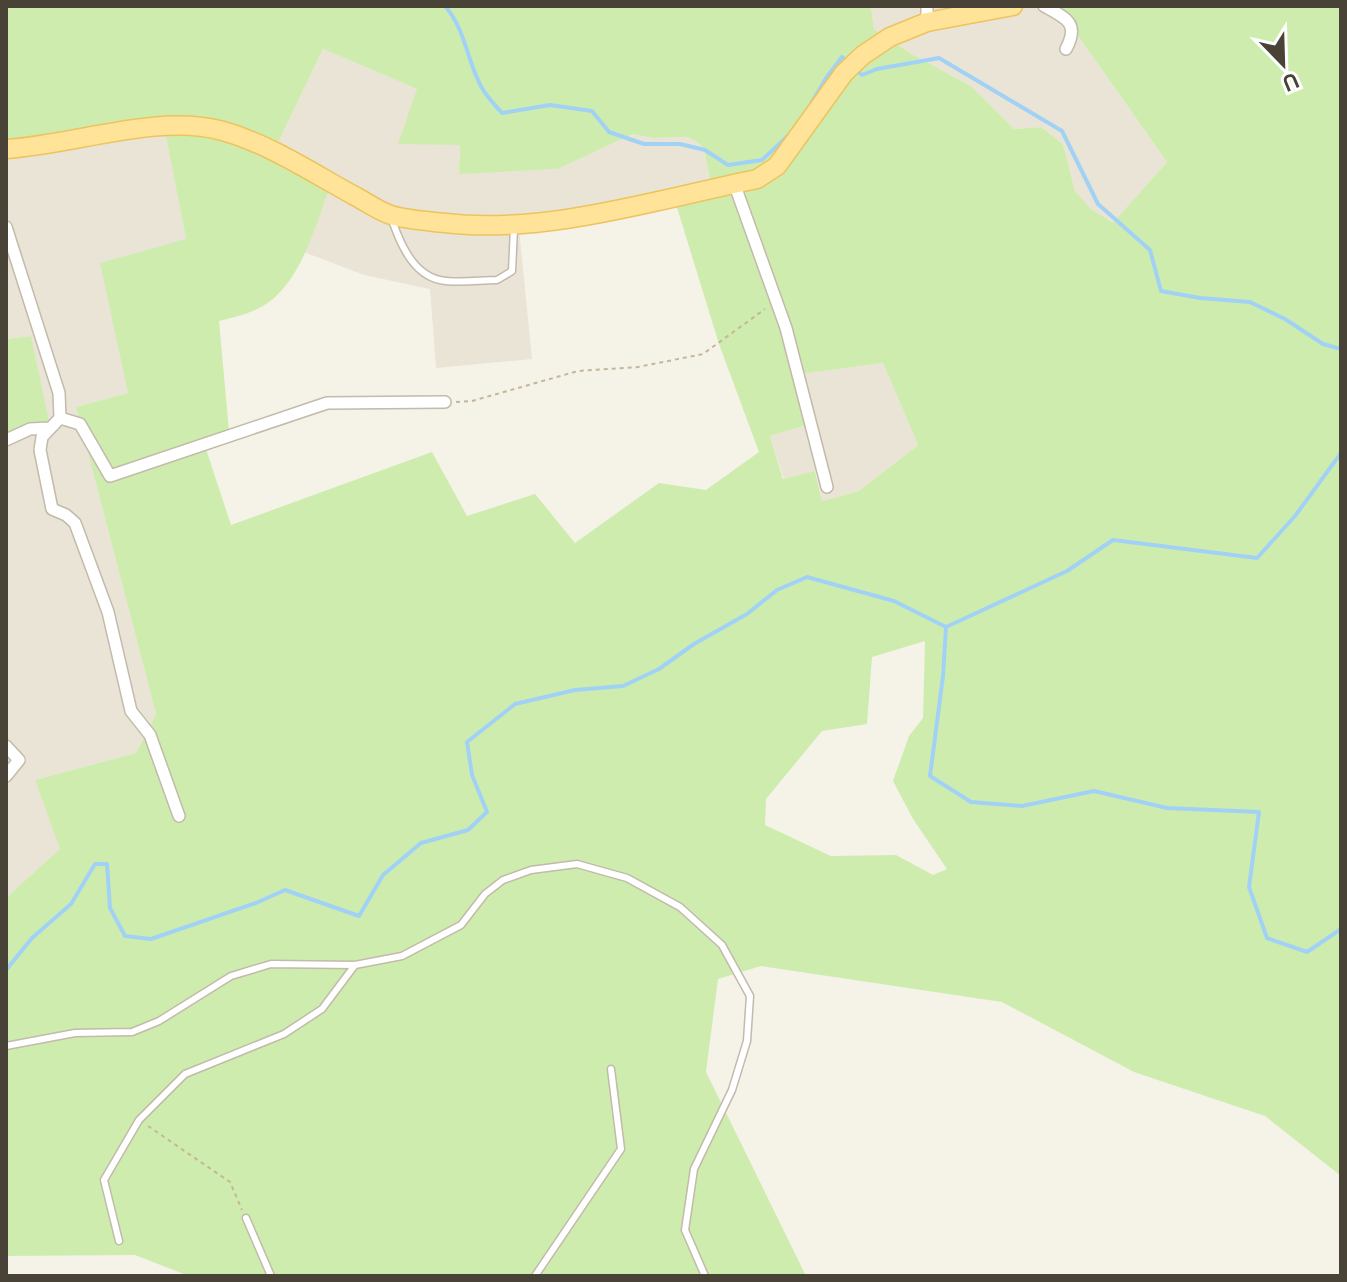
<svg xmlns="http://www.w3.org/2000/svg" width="1347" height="1282" font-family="Overpass,sans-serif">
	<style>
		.residential { fill: #eae4d6 }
		.green { fill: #cfecaf; fill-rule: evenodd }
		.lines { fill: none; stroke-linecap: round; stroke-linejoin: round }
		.stream { stroke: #a1d2f6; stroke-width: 4 }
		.service-casing { stroke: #c2baaa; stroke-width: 9 }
		.minor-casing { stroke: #c2baaa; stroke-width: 14 }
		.primary-casing { stroke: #ecc45f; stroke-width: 21 }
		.path { stroke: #c4b69a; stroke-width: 2; stroke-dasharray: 4 4; stroke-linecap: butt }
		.service { stroke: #fff; stroke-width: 6 }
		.minor { stroke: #fff; stroke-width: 11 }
		.primary { stroke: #ffe398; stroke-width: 18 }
	</style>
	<rect width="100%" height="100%" fill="#f5f2e8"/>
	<!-- residential -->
	<path class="residential" d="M871 6H1057L1167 162 1113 224 1091 209 1075 191 1063 144 1041 127 1014 129 971 86 910 53 874 29Z
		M323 49 417 89 460 145 459 173 558 169 631 134 652 138 688 137 700 144 704 150 713 193 519 228 532 359 436 368 430 289 364 275 304 252 329 190 274 151Z
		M165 124 186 239 128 393 76 407 156 714 136 753 35 780 61 850 6 898V443L31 336 6 339V143Z
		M883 363 918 445 859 491 822 501 816 471 784 479 770 436 807 425 794 375Z"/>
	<!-- green -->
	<path class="green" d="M6 6H871L874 29 910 53 971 86 1014 129 1041 127 1063 144 1075 191 1091 209 1113 223 1167 162 1057 6H1341V1176L1265 1116 1134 1072 1002 1002 761 966 718 979 706 1072 806 1276H189L135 1255 6 1256V898L60 849 35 780 136 753 156 714 76 407 128 393 100 263 186 239 164 125 6 143ZM323 49 417 89 398 144 460 145 459 174 558 169 632 134 652 138 688 137 700 144 704 150 713 193 675 201 719 344 759 452 706 490 659 483 575 543 535 494 467 516 432 452 231 525 204 443 229 431 219 321C231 318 244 315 255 310 299 291 313 231 329 190L274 151ZM883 363 918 445 859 491 822 501 815 471 783 479 770 436 807 425 794 375ZM925 641 923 718 909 736 893 781 913 819 947 869 933 875 896 855 831 856 765 825 766 799 822 731 867 724 872 657Z
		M31 336 49 422 6 443V339Z"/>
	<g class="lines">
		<!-- stream -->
		<path class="stream" d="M445 6C466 30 467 62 482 88 487 97 495 105 502 113L550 105 592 111 609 132 644 144H680L705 150 728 165 762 160 792 132
			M855 69 862 75 877 69 939 58 1062 131 1098 204 1150 250 1161 291 1200 298 1250 302 1285 319 1323 344 1341 349
			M808 109 826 78 842 57 849 63
			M946 627 943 676 930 776 971 802 1022 806 1094 791 1167 808 1259 812 1249 887 1267 938 1307 952 1341 929
			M946 627 1067 571 1113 540 1257 558 1295 516 1341 453
			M6 970 32 938 71 904 95 864H107L110 908 125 936 151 939 256 903 285 890 359 916 383 875 421 843 468 830 487 812 472 775 467 742 515 704 575 690 623 686 659 669 694 644 747 614 777 590 807 577 894 601 946 627"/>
		<!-- service casing -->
		<g class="service-casing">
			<path id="service" d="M391 217C399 241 412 274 440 280 457 284 480 280 497 280L512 271 514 228
				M6 1046 75 1033 132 1032 159 1021 231 976 271 964 355 965 402 956 461 925 485 894 503 880 531 870 577 864 627 878 680 907 722 945 750 996 747 1041 732 1090 694 1169 685 1230 705 1276
				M246 1218 271 1276
				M119 1241 104 1180 139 1120 185 1074 284 1034 322 1009 355 965
				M535 1276 621 1149 611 1069"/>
		</g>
		<!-- minor casing -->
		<g class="minor-casing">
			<path id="minor" d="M927 6V22
				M1044 6C1066 18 1080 23 1066 49
				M734 183 786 328 827 487
				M6 227 59 393 60 418 42 437 40 450 52 509 66 515 75 523 108 612 131 711 150 735 179 816
				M60 418 80 424 110 476 327 403 445 402
				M6 440 30 429 49 428
				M6 746 19 760 6 776"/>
		</g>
		<!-- primary casing -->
		<g class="primary-casing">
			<path id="primary" d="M6 149C75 145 156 113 223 131 269 144 311 172 353 195 365 201 378 211 391 215 407 220 428 221 445 223 545 235 659 199 757 179L777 166 844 73 863 55 890 37 927 22 1013 6"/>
		</g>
		<!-- path -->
		<path class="path" d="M456 402 472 401 578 371 638 367 703 354 765 309
			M148 1126 230 1182 242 1210"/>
		<!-- service -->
		<use href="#service" class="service"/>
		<!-- minor -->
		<use href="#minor" class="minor"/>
		<!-- primary -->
		<use href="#primary" class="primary"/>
	</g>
	<!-- border -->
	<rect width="1347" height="1282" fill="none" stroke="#494236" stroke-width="16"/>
	<!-- north arrow -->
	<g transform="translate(1283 64) rotate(157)" stroke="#ffffff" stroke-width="6" paint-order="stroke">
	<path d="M0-6L14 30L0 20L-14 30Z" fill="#494236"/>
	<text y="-12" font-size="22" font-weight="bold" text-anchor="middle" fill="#494236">U</text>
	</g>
</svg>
